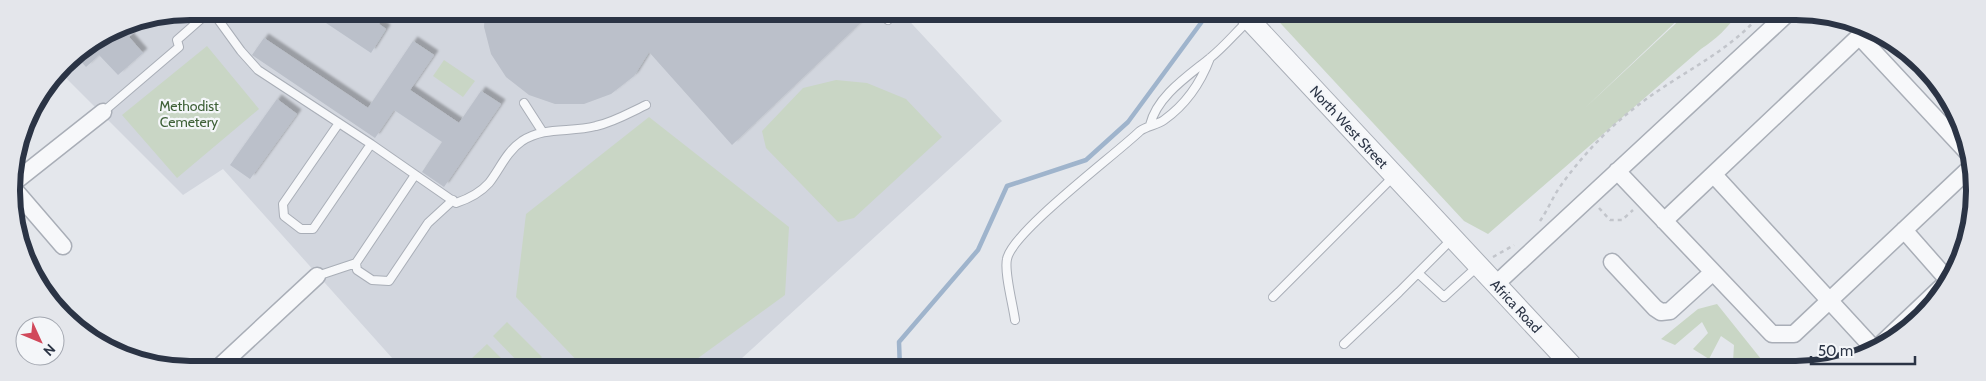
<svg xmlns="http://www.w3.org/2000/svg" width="1986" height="381" font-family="Cabin,sans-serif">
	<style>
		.built { fill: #d2d6de }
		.green { fill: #c9d6c5 }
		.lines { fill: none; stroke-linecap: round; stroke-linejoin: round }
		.stream { stroke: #9fb4cc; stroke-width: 4.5 }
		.building { fill: #bbc0ca; filter: url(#shadow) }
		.service-casing { stroke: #a9aeb7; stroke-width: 10 }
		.minor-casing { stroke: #a9aeb7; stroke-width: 19 }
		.tertiary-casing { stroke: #a9aeb7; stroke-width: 22 }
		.path { stroke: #c2c5cb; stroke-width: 2.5; stroke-dasharray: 4 4; stroke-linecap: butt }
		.service { stroke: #f7f8fa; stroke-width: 8 }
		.minor { stroke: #f7f8fa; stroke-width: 16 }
		.tertiary { stroke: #f7f8fa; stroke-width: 20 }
		.labels { text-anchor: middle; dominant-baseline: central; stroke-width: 4.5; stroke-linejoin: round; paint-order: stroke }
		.park-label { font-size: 14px; fill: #3f6138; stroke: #f4f6f9 }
		.street-label { font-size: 14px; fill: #2b3445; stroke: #f4f6f9 }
		.rim { fill: none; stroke: #2b3445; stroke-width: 6 }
	</style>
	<defs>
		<filter id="shadow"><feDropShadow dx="4.5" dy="-4.5" stdDeviation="1" flood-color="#0004"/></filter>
	</defs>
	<rect width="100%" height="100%" fill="#e4e7ec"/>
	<!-- built -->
	<path class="built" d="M191 11 901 12 1002 121 730 369 401 368 223 169 183 195 59 71 64 64 122 25Z"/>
	<!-- green -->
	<path class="green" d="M1270 12 1685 13 1585 108 1687 13H1738C1728 28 1716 39 1701 49L1488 234 1464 221Z
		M207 46 259 109 177 178 122 115Z
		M444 60 475 81 463 97 433 76Z
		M836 80 867 83 906 99 942 137 854 218 838 222 766 148 762 131 803 88Z
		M649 117 789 227 785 295 683 369H585L516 297 526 214Z
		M1717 304 1769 369H1723L1733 362 1734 345 1721 336 1709 359 1693 349 1708 333 1702 322 1675 345 1661 339 1698 309Z
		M507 322 542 357 530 368H524L493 336Z
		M487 344 511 368H480L471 359Z"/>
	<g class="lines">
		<!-- stream -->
		<path class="stream" d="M900 369 899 342 978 250 1007 186 1086 160 1128 122 1209 12"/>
	</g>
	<!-- building -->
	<path class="building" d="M308 11H377L384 16 379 24 386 29 371 53Z
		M485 12H872L732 145 649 52 634 76 611 94 584 104H555L529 95 506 77 491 54 484 27Z
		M148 20 129 37 143 53 118 75 99 55 86 67 76 56 103 38 104 39 122 25Z
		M264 38 368 108 413 41 434 55 410 90 459 123 481 91 501 104 444 187 422 172 442 142 394 110 375 138 252 55Z
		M277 99 297 114 250 179 230 165Z"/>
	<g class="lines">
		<!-- service casing -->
		<g class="service-casing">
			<path id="service" d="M212 11 241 51 258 70 371 144 456 203C468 199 480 193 489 183 500 169 506 152 522 141 545 126 570 133 596 126 614 122 629 113 646 105
				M879 12 888 20
				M524 103 542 131
				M103 112 179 47 177 40 210 11
				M339 123 283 204 284 216 301 229H313L371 144
				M1150 125C1157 96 1188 76 1210 58 1224 47 1236 32 1249 20
				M356 263 415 175
				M1418 273 1444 297 1477 267
				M317 276 356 263 357 270 372 280 389 281 428 223 453 200
				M1273 297 1393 177
				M1015 320C1013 305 1004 272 1007 259 1012 232 1115 155 1140 131 1147 126 1157 125 1164 120 1185 105 1201 82 1210 58
				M1344 344 1399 292 1453 238"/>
		</g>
		<!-- minor casing -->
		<g class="minor-casing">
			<path id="minor" d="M1859 36 1969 154
				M1617 171 1772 334H1794L1970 168
				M1714 175 1875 350
				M12 184 103 112
				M13 188 63 246
				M1664 221 1867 29
				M1904 230 1948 280
				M1612 262 1655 308 1661 312 1670 311 1713 272
				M1496 284 1788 13
				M1873 352 1949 280
				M218 368 317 276"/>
		</g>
		<!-- tertiary casing -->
		<g class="tertiary-casing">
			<path id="tertiary" d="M1242 12 1575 369"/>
		</g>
		<!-- path -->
		<path class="path" d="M1599 208 1610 220H1622L1633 210
			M1540 221C1547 211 1552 199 1559 188 1581 157 1607 129 1637 106 1679 73 1727 54 1762 13
			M1493 257 1514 245
			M1591 363 1597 369"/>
		<!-- service -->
		<use href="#service" class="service"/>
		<!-- minor -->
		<use href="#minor" class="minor"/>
		<!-- tertiary -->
		<use href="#tertiary" class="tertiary"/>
	</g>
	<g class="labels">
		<!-- park labels -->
		<g class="park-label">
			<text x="189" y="106">Methodist<tspan x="189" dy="16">Cemetery</tspan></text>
		</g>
		<!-- street labels -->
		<g class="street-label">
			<text transform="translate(1349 127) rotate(47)">North West Street</text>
			<text transform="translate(1516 306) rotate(47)">Africa Road</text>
		</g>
	</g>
	<!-- crop -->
	<path d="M0 0H1986V381H0ZM190 20H1796A170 170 0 0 1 1966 190V191A170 170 0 0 1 1796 361H190A170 170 0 0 1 20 191V190A170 170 0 0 1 190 20Z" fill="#e4e6eb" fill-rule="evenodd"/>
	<path class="rim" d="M190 20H1796A170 170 0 0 1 1966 190V191A170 170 0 0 1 1796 361H190A170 170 0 0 1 20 191V190A170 170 0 0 1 190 20Z"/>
	<!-- north arrow -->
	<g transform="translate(40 341) rotate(134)"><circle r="24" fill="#f4f6f9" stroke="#a4a8b1"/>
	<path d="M0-4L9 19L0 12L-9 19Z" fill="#d1495b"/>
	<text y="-8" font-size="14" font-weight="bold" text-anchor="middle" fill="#2b3445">N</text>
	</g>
	<!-- scale -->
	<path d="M1811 356v8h104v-8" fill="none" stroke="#2b3445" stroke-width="2.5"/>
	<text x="1818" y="356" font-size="15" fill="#2b3445" stroke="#f4f6f9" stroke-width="4" paint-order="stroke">50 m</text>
</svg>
